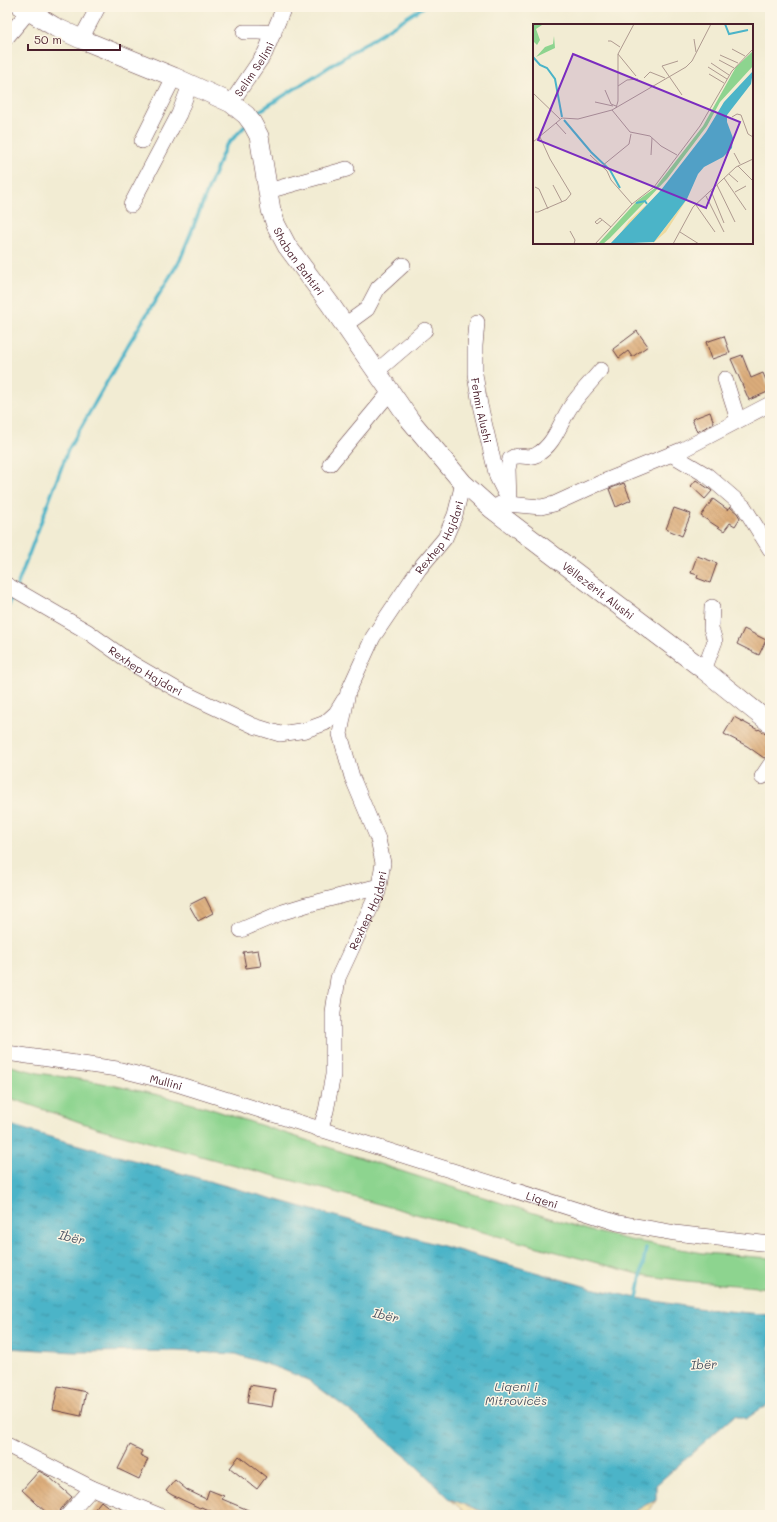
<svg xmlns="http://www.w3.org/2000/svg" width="777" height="1522" font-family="Mali,sans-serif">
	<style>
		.sand { fill: url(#sand-dots); stroke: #9c7c64 }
		.green { fill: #8dd48f; stroke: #6c7a5d }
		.water { fill: url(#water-ripples); stroke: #4a6a7a }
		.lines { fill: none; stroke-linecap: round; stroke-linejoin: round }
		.stream { stroke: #4bb4c8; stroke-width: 3.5 }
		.building { fill: url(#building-back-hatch) }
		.minor-casing { stroke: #633e44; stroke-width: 16 }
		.major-casing { stroke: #633e44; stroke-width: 20 }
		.minor { stroke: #fff; stroke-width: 15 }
		.major { stroke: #fff; stroke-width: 19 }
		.labels { text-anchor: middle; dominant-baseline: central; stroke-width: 3; stroke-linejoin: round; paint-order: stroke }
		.street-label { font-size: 11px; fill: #4a1f2b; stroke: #fcf5e5 }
		.water-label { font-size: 12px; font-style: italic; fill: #4a5362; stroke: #fcf5e5 }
		.inset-river { fill: none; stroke: #4bb4c8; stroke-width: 2 }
		.inset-road { fill: none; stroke: #af9a90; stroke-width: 1 }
		.view { fill: #7b2cbf; fill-opacity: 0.15; stroke: #7b2cbf; stroke-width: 2 }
		.inset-edge { fill: none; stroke: #4a1f2b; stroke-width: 2 }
	</style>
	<defs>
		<pattern id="sand-dots" width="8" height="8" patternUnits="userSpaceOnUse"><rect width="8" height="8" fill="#eeda9e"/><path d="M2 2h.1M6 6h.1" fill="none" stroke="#cebb88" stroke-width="1.8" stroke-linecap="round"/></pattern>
		<pattern id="water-ripples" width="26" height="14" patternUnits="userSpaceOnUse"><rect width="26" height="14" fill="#4bb4c8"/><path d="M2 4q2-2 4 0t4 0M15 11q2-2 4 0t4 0" fill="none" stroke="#4092a3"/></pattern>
		<pattern id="building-back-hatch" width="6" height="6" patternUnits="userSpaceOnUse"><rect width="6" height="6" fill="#dcad7b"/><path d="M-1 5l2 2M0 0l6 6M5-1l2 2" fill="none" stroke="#be946a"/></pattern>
	</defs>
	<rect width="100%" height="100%" fill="#fcf5e5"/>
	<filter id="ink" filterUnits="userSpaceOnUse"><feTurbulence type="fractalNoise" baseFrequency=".025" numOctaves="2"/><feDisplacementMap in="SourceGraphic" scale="8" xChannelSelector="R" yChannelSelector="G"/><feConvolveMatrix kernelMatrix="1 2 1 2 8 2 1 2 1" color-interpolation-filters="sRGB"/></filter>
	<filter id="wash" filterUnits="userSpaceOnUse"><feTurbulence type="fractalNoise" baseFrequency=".012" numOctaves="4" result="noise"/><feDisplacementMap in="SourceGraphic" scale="16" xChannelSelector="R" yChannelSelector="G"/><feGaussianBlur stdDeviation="0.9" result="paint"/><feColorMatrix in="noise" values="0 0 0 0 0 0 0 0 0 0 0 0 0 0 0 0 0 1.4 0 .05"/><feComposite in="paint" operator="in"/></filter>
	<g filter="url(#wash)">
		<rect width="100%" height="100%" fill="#f2ecd3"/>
		<!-- sand -->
		<path class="sand" d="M450 1499 492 1515H468Z
			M656 1499C648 1516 647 1515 628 1515Z"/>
		<!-- green -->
		<path class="green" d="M7 1065 38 1073 97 1082 163 1096 208 1108 410 1174 591 1231 630 1240 703 1253 770 1258V1288L686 1281 642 1275 97 1128 7 1097Z"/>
		<!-- water -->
		<path class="water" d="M7 1124 50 1137 468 1253 591 1288 637 1298 696 1308 770 1315V1405L760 1409 746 1419 735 1415 656 1485V1499L628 1515H492L450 1499 409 1459 354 1414 310 1381 281 1369 236 1354 175 1351 75 1352 7 1348Z"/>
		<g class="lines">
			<!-- stream -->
			<path class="stream" d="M254 116 258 112 423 7
				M17 586 68 450 128 345 180 260 225 147 246 125
				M7 610 14 593
				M637 1298 646 1248"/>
		</g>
		<g id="blocks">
			<!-- building -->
			<path class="building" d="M637 331 648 346 632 357 628 351 619 358 613 349Z
				M724 336 730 353 712 359 706 342Z
				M742 355 751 378 763 373 770 390V391L749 400 731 359Z
				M710 412 714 423 697 432 692 419Z
				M696 480 712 491 705 499 691 486Z
				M624 483 631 500 616 507 609 489Z
				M713 499 728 510 730 507 737 513 740 518 735 526 730 523 724 531 701 516Z
				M674 508 691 514 682 536 666 529Z
				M697 556 717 563 710 583 697 578 698 575 691 573Z
				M744 629 766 640 759 655 737 644Z
				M734 717 758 730 759 729 763 732 770 734V753L767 757 764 758 747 746 724 734Z
				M205 897 213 913 198 921 189 905Z
				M258 950 261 966 246 968 243 952Z
				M250 1385 275 1389 272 1407 247 1403Z
				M58 1386 86 1392 81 1416 53 1410Z
				M130 1445 142 1451 140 1455 148 1459 139 1479 118 1469Z
				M239 1456 266 1477 257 1489 230 1468Z
				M39 1471 48 1476 72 1497 61 1509 59 1515H49L22 1490Z
				M175 1480 187 1490 206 1499 209 1490 224 1496 222 1499 260 1515H220L201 1507 200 1508 172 1495 166 1491Z
				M101 1501 102 1502 119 1515H90Z"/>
		</g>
	</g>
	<g filter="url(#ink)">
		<use href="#blocks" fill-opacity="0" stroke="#633e44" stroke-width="1"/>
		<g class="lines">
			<!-- minor casing -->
			<g class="minor-casing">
				<g id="minor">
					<path d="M244 32H259L274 33"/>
					<path d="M7 37 29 11"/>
					<path d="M81 39 98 7"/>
					<path id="s1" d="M231 103 265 53 284 7"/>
					<path d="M142 141 174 77"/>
					<path d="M268 191 347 169"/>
					<path d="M131 205 179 114 190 85"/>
					<path id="s2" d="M477 322 475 346V374L480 405 497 477 504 491 508 494"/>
					<path d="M345 325 367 309 378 288 403 265"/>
					<path d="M377 371 425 330"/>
					<path d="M725 379 738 420"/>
					<path d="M671 454 708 476 744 507 770 549"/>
					<path d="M330 464 391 391"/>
					<path d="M509 504 508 469 510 459C519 452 527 460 536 455 555 445 560 422 571 406 580 393 591 382 601 370"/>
					<path d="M492 509 500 504H507L541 507 554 504 598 484 684 449 770 404"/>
					<path id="s3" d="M7 585 88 632 133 664 176 689 254 726 280 734 306 730 325 723 336 713 344 700"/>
					<path d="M704 670 715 641 711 628 712 607"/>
					<path d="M762 777 770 765"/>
					<path d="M241 930 283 912 306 905 379 886"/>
					<path id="s4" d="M7 1053 117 1069 177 1084 618 1223 675 1233 770 1244"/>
					<path id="s5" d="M320 1130 326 1111 333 1075V1012L338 978 378 892 383 863 378 839 352 777 340 734 348 692 373 637 419 569 445 538 455 515 463 483"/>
					<path d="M7 1445 92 1488 158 1515"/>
					<path d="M68 1515 92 1488"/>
				</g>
			</g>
			<!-- major casing -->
			<g class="major-casing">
				<g id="major">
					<path id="s6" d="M22 7 55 27 81 39 174 77 231 103 246 115 252 123 259 136 271 210 276 225 287 246 330 304 410 420 463 483 492 509 704 670 770 723"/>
				</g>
			</g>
			<!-- minor -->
			<use href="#minor" class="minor"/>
			<!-- major -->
			<use href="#major" class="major"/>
		</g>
	</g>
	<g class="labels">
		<!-- street labels -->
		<g class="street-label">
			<text stroke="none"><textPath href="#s1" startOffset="41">Selim Selimi</textPath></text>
			<text stroke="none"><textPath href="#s6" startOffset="408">Shaban Bahtiri</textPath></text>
			<text stroke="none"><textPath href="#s2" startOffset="89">Fehmi Alushi</textPath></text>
			<text stroke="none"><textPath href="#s5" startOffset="638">Rexhep Hajdari</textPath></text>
			<text stroke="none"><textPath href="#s6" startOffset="857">Vëllezërit Alushi</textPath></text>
			<text stroke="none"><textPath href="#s3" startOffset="163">Rexhep Hajdari</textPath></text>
			<text stroke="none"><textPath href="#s5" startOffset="228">Rexhep Hajdari</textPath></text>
			<text stroke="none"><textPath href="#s4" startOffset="162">Mullini</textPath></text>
			<text stroke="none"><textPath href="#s4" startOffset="556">Liqeni</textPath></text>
		</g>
		<!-- water labels -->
		<g class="water-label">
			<text transform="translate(72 1237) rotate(14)">Ibër</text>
			<text transform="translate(386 1315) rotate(14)">Ibër</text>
			<text transform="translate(704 1364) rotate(-2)">Ibër</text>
			<text x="516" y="1386">Liqeni i<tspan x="516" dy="14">Mitrovicës</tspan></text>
		</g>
	</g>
	<!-- overview -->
	<g transform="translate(533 24)">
		<rect width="220" height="220" fill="#f2ecd3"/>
		<path d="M0 0 9 1 3 5 7 16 4 21 0 17ZM21 12 22 24 3 33 12 23 20 20Z" fill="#8dd48f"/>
		<path d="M154 175 133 208 119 220 129 208ZM114 180 106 192 89 207 96 197Z" fill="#eeda9e"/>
		<path d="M220 27V42L187 78 174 102 134 155 77 214 70 220H65L104 177 122 164 170 102 203 43Z" fill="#8dd48f"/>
		<path d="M220 47 218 60 194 91V98L200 114 199 124 190 133 171 143 165 150 154 175 121 218 77 220 128 166 173 108 191 78Z" fill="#4bb4c8"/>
		<path class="inset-river" d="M192 0 196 10 215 6M0 33 7 41 14 44 22 55 29 93M31 96 58 128 77 146 87 164M103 179 112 177 114 180"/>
		<path class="inset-road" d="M161 15 163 28M75 17H78L87 23M199 25 212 32M85 30 103 52M187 31 205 39M186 36 201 44M145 37 129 42 149 71M178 39 196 51M175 43 194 55M176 50 191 59M111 54 117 48 132 54M85 62 94 56 105 55M72 66 78 80 83 82M0 69 27 95M62 78 80 82M83 84 85 77V30L101 0M79 86 97 108 117 112 128 122 144 131M199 93 204 90 208 91 215 110 220 113M23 99 33 110M0 118 29 94 45 95 79 86 153 43 159 37 178 0M201 129 207 140M57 131 74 147 78 156 99 180M118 131 119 114M69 142 96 120 98 110M205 142 220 157M196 150 205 158M191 154 213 186M20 161 29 178M184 161 202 198M2 163 6 165 15 185M178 167 191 199M202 168 213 162M173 172 191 208M163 181 182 208M2 188H5L33 176 38 170 17 135 7 113M69 196 64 200 62 198 67 194 78 203M37 207 42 216 41 220M147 208 166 220M62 220 99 180 121 163 167 102 199 47 220 25M140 220 160 183 203 143 220 135"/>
		<path class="view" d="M40 30 207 98 173 184 5 116Z"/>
		<rect width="220" height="220" class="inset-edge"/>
	</g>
	<!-- margin -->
	<rect width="777" height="1522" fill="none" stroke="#fcf5e5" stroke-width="24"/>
	<!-- scale -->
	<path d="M28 44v6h92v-6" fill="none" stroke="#4a1f2b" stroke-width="2"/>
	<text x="34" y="44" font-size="12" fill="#4a1f2b" stroke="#fcf5e5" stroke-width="3" paint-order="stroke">50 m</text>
</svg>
